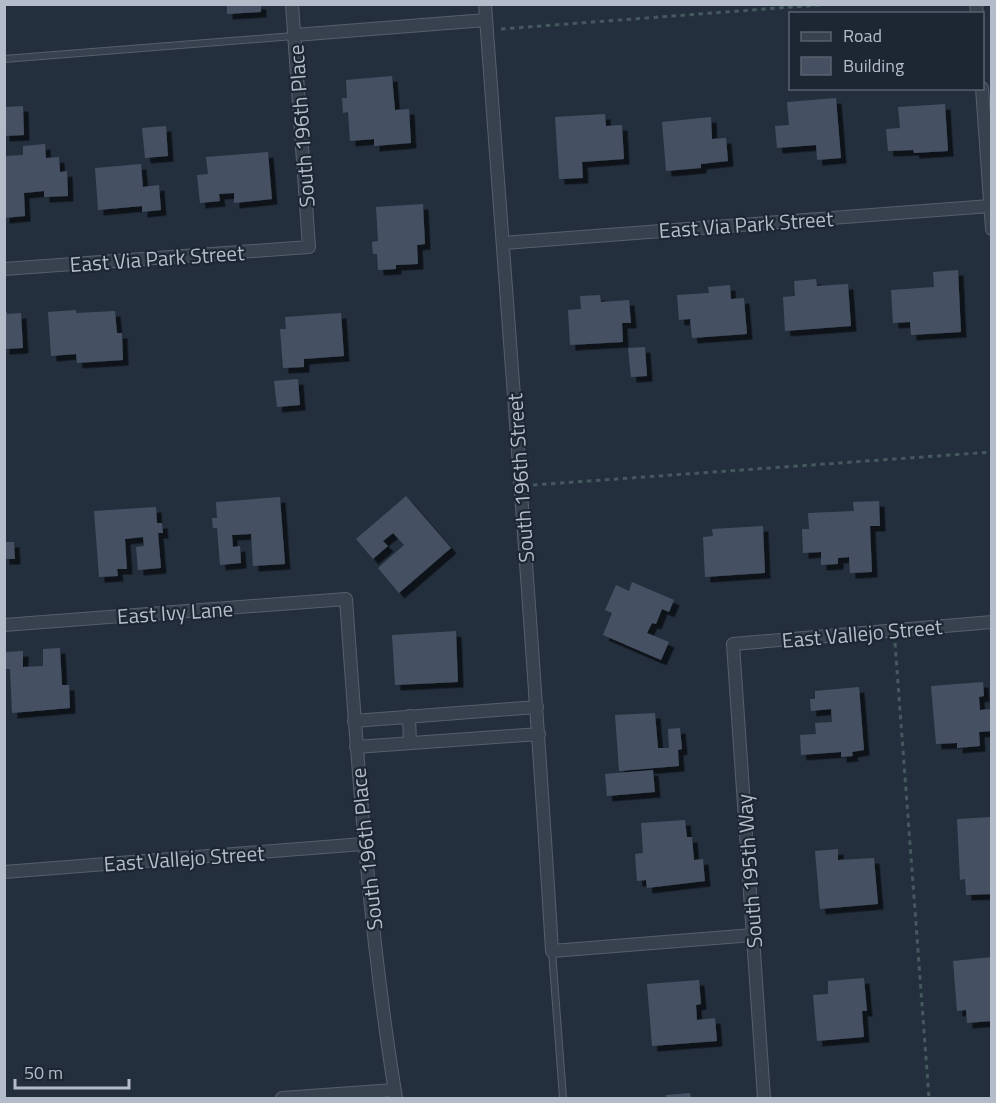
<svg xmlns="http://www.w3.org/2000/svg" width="996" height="1103" font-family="'Titillium Web',sans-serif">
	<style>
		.building { fill: #455162; filter: url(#shadow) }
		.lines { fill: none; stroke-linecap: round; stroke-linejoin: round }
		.service-casing { stroke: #565f6c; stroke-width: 8 }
		.minor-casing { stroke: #565f6c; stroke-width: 14 }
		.path { stroke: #44595c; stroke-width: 3; stroke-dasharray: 4.5 4.5; stroke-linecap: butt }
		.service { stroke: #38414e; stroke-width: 6 }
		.minor { stroke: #38414e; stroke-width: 12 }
		.labels { text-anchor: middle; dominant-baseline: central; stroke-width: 4.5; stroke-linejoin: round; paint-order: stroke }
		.street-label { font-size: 21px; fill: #b4bcc9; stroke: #1d2633 }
	</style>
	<defs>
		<filter id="shadow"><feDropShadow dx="5.5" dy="5.5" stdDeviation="0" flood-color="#0009"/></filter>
	</defs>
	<rect width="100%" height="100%" fill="#242f3e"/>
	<!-- building -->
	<path class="building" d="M227 4H261V12L227 14Z
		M392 76 395 110 409 109 411 143 374 146V139L350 141 348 112 343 113 342 98H347L346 80Z
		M836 98 841 158 817 160 816 145 777 148 775 126 789 125 787 102Z
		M945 104 948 151 914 153 913 150 888 151 886 129 900 128 898 107Z
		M23 106 24 135 4 136V107Z
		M605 114 606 126 622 125 624 159 582 162 583 178 559 179 555 117Z
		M711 117 712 139 726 138 728 161 701 164V168L666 171 662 122Z
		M166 126 168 156 145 158 142 128Z
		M45 144 46 158 59 157 60 172 67 171 68 196 44 197V191L24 193 25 216 4 218V156L23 155V146Z
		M268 152 272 199 234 203V193L219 194 220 201 200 203 197 175 208 174 206 157Z
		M141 164 143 187 159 185 161 210 142 212V206L98 210 95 168Z
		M423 204 425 244 417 245 418 264 396 265V269L378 270 377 254H373L372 242 378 241 376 207Z
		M958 270 961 332 911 335 910 322 893 323 891 290 934 287 933 272Z
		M816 279 817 286 848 284 851 326 785 331 783 297 795 296 794 281Z
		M730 285 731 299 744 298 747 334 692 338 690 319 679 320 677 295 709 293 708 287Z
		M600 295 601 302 629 300 631 323H622L623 342 570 345 568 310 581 309 580 296Z
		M76 310V313L115 311 117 333H122L123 360 77 363 76 354 51 356 48 312Z
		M4 312H7V314L21 313 23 348 4 349Z
		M341 313 344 356 304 359V367L283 368 280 329H286L285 317Z
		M645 347 647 376 631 377 628 348Z
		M298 379 300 405 277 407 274 381Z
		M406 496 451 548 399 593 378 568 404 545 393 533 383 541 388 546 373 559 356 539Z
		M280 497 285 564 253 566 251 534 232 535 233 547 240 546 241 563 220 565 217 528H213L212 518H217L216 502Z
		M879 501 880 526H870L872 572 850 573 849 557 838 558V564L821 565V552L803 553 802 529H809L808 513 854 511 853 502Z
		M156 507 157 523H162L163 533H158L161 568 138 570 136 547 144 546 143 537 125 539 127 569H117L118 576 99 577 94 511Z
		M763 526 765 573 705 577 703 537 713 536 712 529Z
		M4 542H14L15 559H4Z
		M632 582 674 600 669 612 662 609 656 624 652 623 647 633 669 642 661 660 603 635 612 613 605 610 616 585 629 591Z
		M456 631 458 682 395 685 392 635Z
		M60 648 62 685H69L70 708 12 713 10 669H6L5 652 23 651V667L43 666V649Z
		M983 682 984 696 979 697 980 710 992 709V731L979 732 980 746 957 748V743L936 744 931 686Z
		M859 687 864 750 852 752 853 756 841 757V752L801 755 800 735 816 734 815 723 832 722 831 709 811 711 810 699H815V691Z
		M655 713 658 748H669L668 729 680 728 682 749 678 750 679 766 619 771 615 715Z
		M653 770 655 792 607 796 605 774Z
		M992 817V894L966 895 965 879 960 880 957 819Z
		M685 820 687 837H692L694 860 703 859 705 881 647 888 646 880 637 881 635 854 643 853 641 823Z
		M838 849V860L874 858 878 904 820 909 815 851Z
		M992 957V1021L967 1023 966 1010 957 1011 953 961Z
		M864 978 867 1011H862L864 1037 817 1041 813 995 828 994V981Z
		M699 980 701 1004 696 1005 697 1020 715 1018 717 1041 652 1046 647 984Z
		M690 1093 691 1098H666V1095Z"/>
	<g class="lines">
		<!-- service casing -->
		<g class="service-casing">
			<path id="service" d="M4 59 294 36
				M552 951 563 1098"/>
		</g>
		<!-- minor casing -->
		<g class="minor-casing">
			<path id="minor" d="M485 4C508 320 533 635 552 951L753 935
				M976 4 977 14
				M295 35 486 20
				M982 88 992 229
				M503 243 990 206
				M4 269 309 247 292 4
				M4 625 346 599C358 766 369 933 396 1098
				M409 716 410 743
				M354 721 537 707
				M356 747 539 734
				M4 872 363 844
				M282 1098 394 1090
				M764 1098 733 644 992 622"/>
		</g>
		<!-- path -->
		<path class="path" d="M501 29 831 4
			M533 485 992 452
			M895 643 929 1098"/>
		<!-- service -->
		<use href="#service" class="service"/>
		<!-- minor -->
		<use href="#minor" class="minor"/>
	</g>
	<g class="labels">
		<!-- street labels -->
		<g class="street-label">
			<text transform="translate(301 126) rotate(-94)">South 196th Place</text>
			<text transform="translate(746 224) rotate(-4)">East Via Park Street</text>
			<text transform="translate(157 258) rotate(-4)">East Via Park Street</text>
			<text transform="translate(520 478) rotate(-94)">South 196th Street</text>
			<text transform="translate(175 612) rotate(-4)">East Ivy Lane</text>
			<text transform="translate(862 633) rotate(-5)">East Vallejo Street</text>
			<text transform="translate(366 849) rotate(-96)">South 196th Place</text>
			<text transform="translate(184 858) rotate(-4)">East Vallejo Street</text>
			<text transform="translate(749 871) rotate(-94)">South 195th Way</text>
		</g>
	</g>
	<!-- border -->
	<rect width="996" height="1103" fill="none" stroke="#b4bcc9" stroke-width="12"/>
	<!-- legend -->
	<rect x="789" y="12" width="195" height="78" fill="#1d2633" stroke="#59626f" stroke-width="1.5"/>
	<rect x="801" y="32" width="30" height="9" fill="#38414e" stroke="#59626f" stroke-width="1.5"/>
	<text x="843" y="42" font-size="18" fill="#b4bcc9">Road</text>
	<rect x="801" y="57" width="30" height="18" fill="#455162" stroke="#59626f" stroke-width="1.5"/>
	<text x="843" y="72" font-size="18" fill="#b4bcc9">Building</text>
	<!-- scale -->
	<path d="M15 1079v9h114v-9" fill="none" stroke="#b4bcc9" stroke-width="3"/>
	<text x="24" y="1079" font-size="18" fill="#b4bcc9" stroke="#1d2633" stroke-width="4.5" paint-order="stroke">50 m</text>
</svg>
